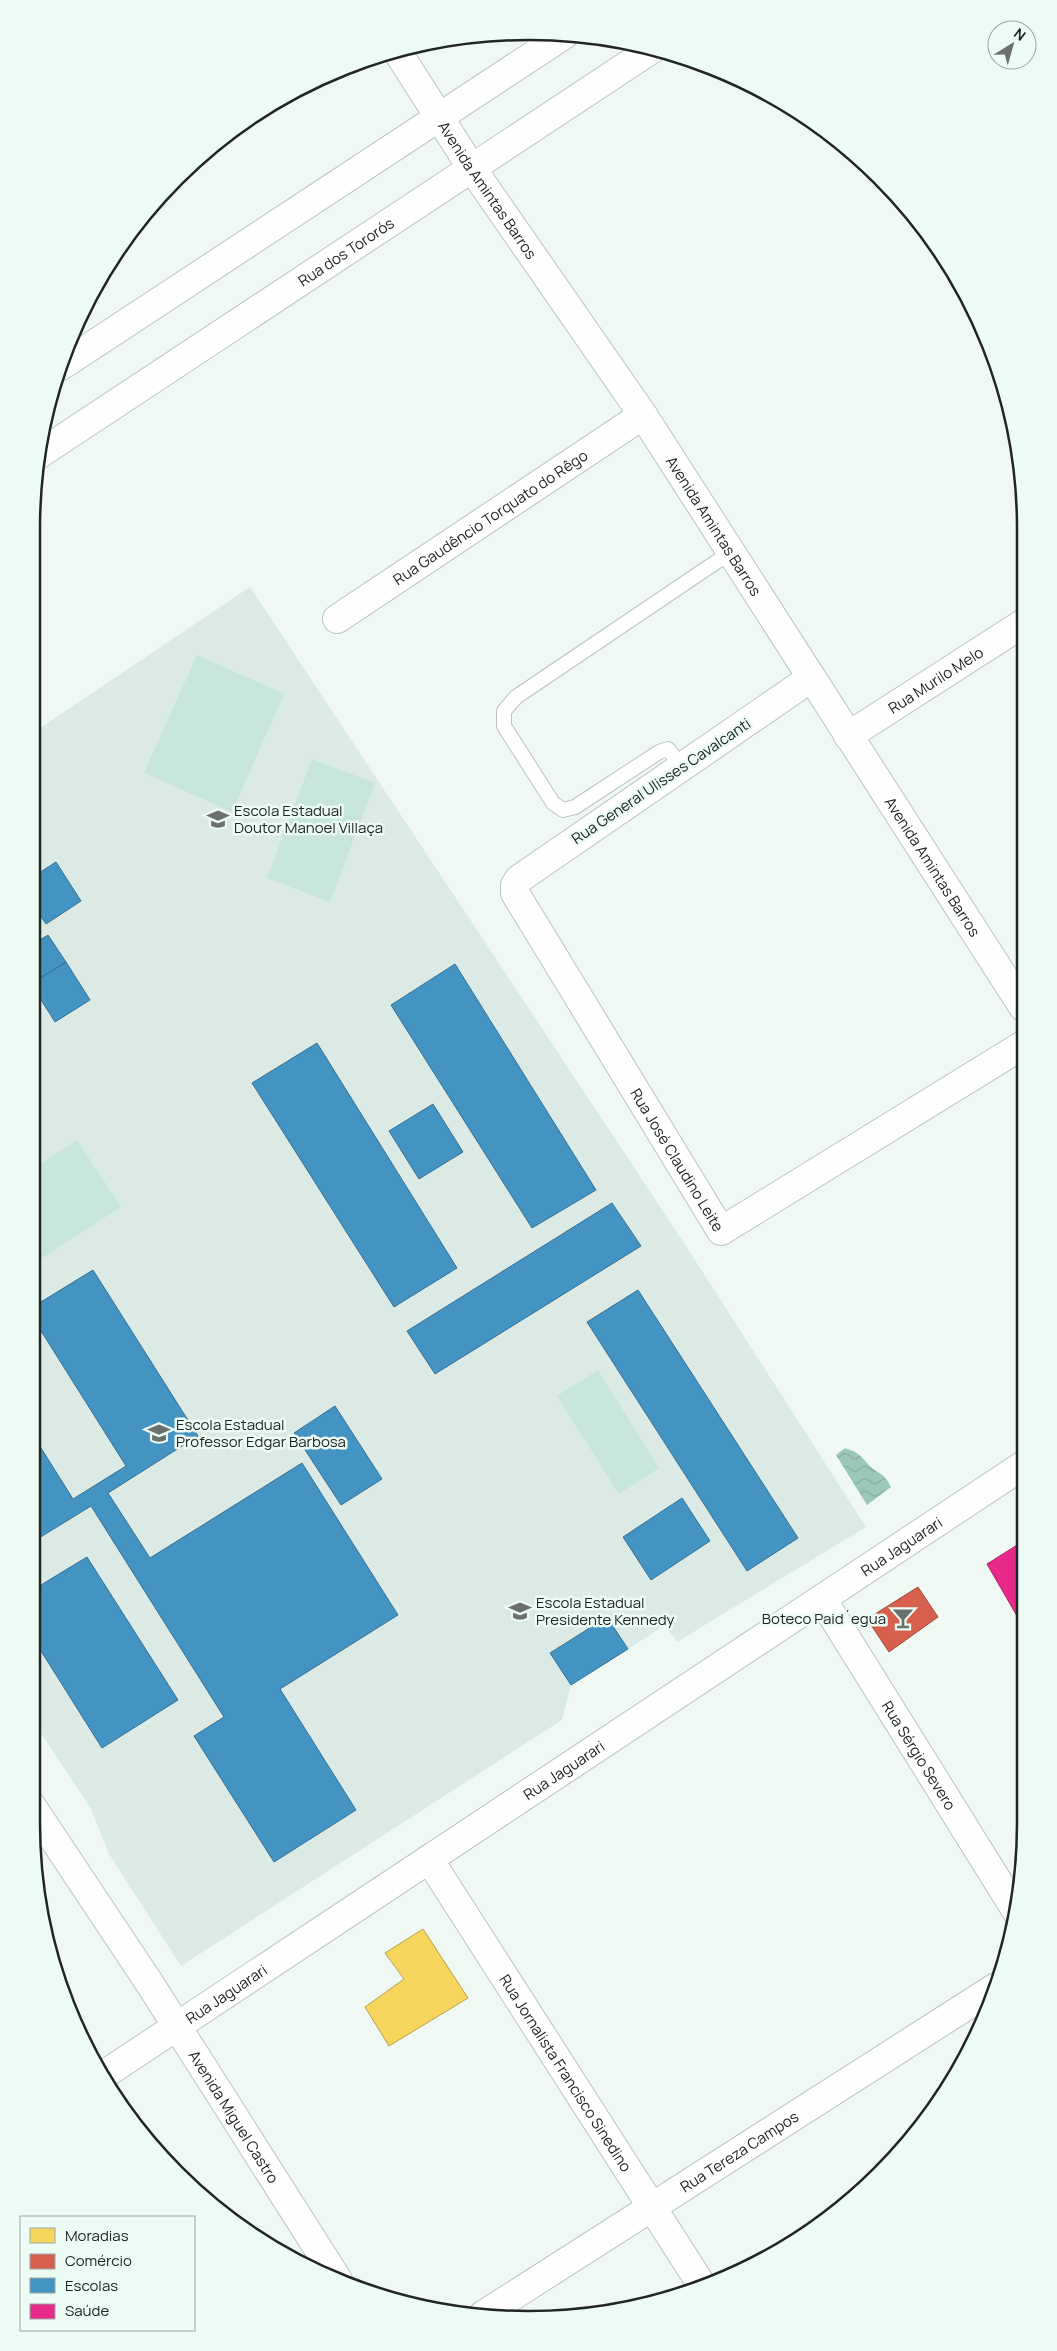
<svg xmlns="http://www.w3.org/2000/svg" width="1057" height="2351" font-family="Manrope,sans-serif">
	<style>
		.built { fill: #dbeae4 }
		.green { fill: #c8e5d9 }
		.water { fill: url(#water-waves) }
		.homes { fill: #f6d55c; stroke: #b6a04b }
		.shops { fill: #d6604d; stroke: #a04f41 }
		.schools { fill: #4393c3; stroke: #397293 }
		.health { fill: #e7298a; stroke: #ac286b }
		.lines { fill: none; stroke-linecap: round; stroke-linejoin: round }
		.service-casing { stroke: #bcc2bf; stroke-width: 16 }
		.minor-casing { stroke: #bcc2bf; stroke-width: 30 }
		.tertiary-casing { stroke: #bcc2bf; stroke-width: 30 }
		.secondary-casing { stroke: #bcc2bf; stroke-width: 30 }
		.service { stroke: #fdfefd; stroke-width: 14 }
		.minor { stroke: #fdfefd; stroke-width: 28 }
		.tertiary { stroke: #fdfefd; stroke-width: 28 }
		.secondary { stroke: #fdfefd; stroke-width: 28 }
		.labels { text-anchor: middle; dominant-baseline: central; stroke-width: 5; stroke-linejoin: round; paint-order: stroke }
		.street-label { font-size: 15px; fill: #212624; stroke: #edfbf5 }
		.poi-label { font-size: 15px; fill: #212624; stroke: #edfbf5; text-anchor: start }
		.rim { fill: none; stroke: #212624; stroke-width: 2.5 }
	</style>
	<defs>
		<pattern id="water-waves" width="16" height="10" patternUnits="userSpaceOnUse" patternTransform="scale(1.25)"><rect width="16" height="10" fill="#9cc8b7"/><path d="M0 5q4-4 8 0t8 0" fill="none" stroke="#86ac9d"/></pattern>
	</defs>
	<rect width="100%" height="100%" fill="#f0f8f4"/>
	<!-- built -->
	<path class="built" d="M250 587 688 1249 866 1527 677 1642 665 1625 628 1649 571 1685 562 1720 181 1966 109 1854 91 1809 31 1718V734Z"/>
	<!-- green -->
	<path class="green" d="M197 655 284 694 232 812 144 773Z
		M312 759 375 783 330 902 267 878Z
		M77 1140 121 1207 31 1265V1170Z
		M598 1370 659 1468 619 1494 557 1396Z"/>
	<!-- water -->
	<path class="water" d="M845 1448C859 1453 859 1454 868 1464 878 1475 883 1471 891 1487L867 1505 836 1455Z"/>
	<!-- homes -->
	<path class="homes" d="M423 1929 468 1998 389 2046 365 2007 404 1979 385 1953Z"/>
	<!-- shops -->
	<path class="shops" d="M918 1587 938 1617 889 1652 867 1619Z"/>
	<!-- schools -->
	<path class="schools" d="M56 862 81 901 46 924 31 902V878Z
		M31 930 40 944 31 950Z
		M48 935 66 962 31 984V950L40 944 38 941Z
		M66 962 90 1000 55 1022 31 984Z
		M455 964 596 1190 532 1228 391 1005Z
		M317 1043 457 1268 394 1307 252 1083Z
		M433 1104 463 1152 419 1179 389 1131Z
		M612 1203 641 1246 435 1374 407 1331Z
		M93 1270 198 1436 108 1493 150 1558 302 1463 398 1615 280 1689 356 1810 274 1862 194 1736 224 1717 91 1506 31 1543V1432L73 1499 126 1466 31 1315V1308Z
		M638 1290 798 1538 747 1571 587 1322Z
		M335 1406 382 1479 341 1505 294 1433Z
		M682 1498 710 1541 651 1580 623 1537Z
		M87 1557 178 1700 102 1748 41 1651 31 1657V1591Z
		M607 1617 628 1649 571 1685 550 1653Z"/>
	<!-- health -->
	<path class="health" d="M1025 1540V1630L987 1564Z"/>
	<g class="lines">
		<!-- service casing -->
		<g class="service-casing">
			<path id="service" d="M682 767 668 749 659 752 575 807 563 810 553 803 504 726V711L516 697 731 552"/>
		</g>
		<!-- minor casing -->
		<g class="minor-casing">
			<g id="minor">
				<path id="s1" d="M337 619 643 415"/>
				<path id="s2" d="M811 678 519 879 515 885V893L721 1231 1023 1045"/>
				<path id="s3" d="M848 736 1022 624"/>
				<path id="s4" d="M822 1599 1017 1912"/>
				<path id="s5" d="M429 1859 703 2287"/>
				<path id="s6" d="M483 2315 996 1987"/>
			</g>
		</g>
		<!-- tertiary casing -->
		<g class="tertiary-casing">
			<g id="tertiary">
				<path d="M61 366 564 35"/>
				<path id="s7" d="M38 455 652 49"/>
			</g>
		</g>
		<!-- secondary casing -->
		<g class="secondary-casing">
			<g id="secondary">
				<path id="s8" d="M397 51 471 167 643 415 1023 1007"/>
				<path id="s9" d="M31 1805 150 1984 338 2280"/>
				<path id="s10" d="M102 2076 1025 1464"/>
			</g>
		</g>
		<!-- service -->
		<use href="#service" class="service"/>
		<!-- minor -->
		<use href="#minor" class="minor"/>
		<!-- tertiary -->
		<use href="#tertiary" class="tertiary"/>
		<!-- secondary -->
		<use href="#secondary" class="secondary"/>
	</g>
	<!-- icons -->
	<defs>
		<g id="school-bare" transform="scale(1.725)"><path d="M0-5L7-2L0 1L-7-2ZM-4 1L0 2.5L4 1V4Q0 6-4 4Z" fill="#69706d" stroke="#edfbf5" stroke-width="2.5" paint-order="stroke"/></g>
		<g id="bar-bare" transform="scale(1.725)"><path d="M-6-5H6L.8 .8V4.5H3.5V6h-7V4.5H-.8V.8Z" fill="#69706d" stroke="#edfbf5" stroke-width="2.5" paint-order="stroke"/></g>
	</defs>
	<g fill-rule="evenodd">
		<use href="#school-bare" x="218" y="819"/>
		<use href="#school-bare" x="159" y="1433"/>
		<use href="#school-bare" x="520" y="1611"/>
		<use href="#bar-bare" x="903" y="1618"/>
	</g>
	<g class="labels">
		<!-- street labels -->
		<g class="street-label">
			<text stroke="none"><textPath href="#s8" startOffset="166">Avenida Amintas Barros</textPath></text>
			<text stroke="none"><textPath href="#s7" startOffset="369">Rua dos Tororós</textPath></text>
			<text stroke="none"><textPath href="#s1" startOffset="184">Rua Gaudêncio Torquato do Rêgo</textPath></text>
			<text stroke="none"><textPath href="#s8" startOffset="571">Avenida Amintas Barros</textPath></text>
			<text stroke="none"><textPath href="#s3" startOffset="104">Rua Murilo Melo</textPath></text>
			<text transform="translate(661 781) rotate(-34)">Rua General Ulisses Cavalcanti</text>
			<text stroke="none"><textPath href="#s8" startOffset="976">Avenida Amintas Barros</textPath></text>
			<text stroke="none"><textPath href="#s2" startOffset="682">Rua José Claudino Leite</textPath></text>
			<text stroke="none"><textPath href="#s10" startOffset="959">Rua Jaguarari</textPath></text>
			<text stroke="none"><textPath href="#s4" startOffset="184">Rua Sérgio Severo</textPath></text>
			<text stroke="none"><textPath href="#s10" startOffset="554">Rua Jaguarari</textPath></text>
			<text stroke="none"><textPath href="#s10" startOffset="149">Rua Jaguarari</textPath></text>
			<text stroke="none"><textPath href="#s5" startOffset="254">Rua Jornalista Francisco Sinedino</textPath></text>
			<text stroke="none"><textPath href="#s9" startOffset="372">Avenida Miguel Castro</textPath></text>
			<text stroke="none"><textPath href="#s6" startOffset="304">Rua Tereza Campos</textPath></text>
		</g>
		<!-- poi labels -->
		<g class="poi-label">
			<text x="234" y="810">Escola Estadual<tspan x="234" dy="17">Doutor Manoel Villaça</tspan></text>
			<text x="176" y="1424">Escola Estadual<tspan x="176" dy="17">Professor Edgar Barbosa</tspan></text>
			<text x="536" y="1602">Escola Estadual<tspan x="536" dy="17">Presidente Kennedy</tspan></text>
			<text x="886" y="1618" text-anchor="end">Boteco Paid´egua</text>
		</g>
	</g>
	<!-- crop -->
	<path d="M0 0H1057V2351H0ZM528 40H529A488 488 0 0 1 1017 528V1823A488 488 0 0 1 529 2311H528A488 488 0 0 1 40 1823V528A488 488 0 0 1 528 40Z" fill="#edfbf5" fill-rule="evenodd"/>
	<path class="rim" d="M528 40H529A488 488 0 0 1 1017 528V1823A488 488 0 0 1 529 2311H528A488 488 0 0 1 40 1823V528A488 488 0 0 1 528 40Z"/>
	<!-- legend -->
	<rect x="20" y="2216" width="175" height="115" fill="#edfbf5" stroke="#9ba6a1"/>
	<rect x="30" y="2228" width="25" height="15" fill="#f6d55c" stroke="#9ba6a1"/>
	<text x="65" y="2241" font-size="15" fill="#212624">Moradias</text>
	<rect x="30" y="2254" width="25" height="15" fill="#d6604d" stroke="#9ba6a1"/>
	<text x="65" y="2266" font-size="15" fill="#212624">Comércio</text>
	<rect x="30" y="2278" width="25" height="15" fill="#4393c3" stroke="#9ba6a1"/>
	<text x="65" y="2291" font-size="15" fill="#212624">Escolas</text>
	<rect x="30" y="2304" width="25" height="15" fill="#e7298a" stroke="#9ba6a1"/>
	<text x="65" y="2316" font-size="15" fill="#212624">Saúde</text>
	<!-- north arrow -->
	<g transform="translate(1012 45) rotate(37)"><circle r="24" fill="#edfbf5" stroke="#9ba6a1"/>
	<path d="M0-4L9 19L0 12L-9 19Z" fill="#69706d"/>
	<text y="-8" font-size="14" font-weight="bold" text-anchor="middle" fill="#212624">N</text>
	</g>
</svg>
